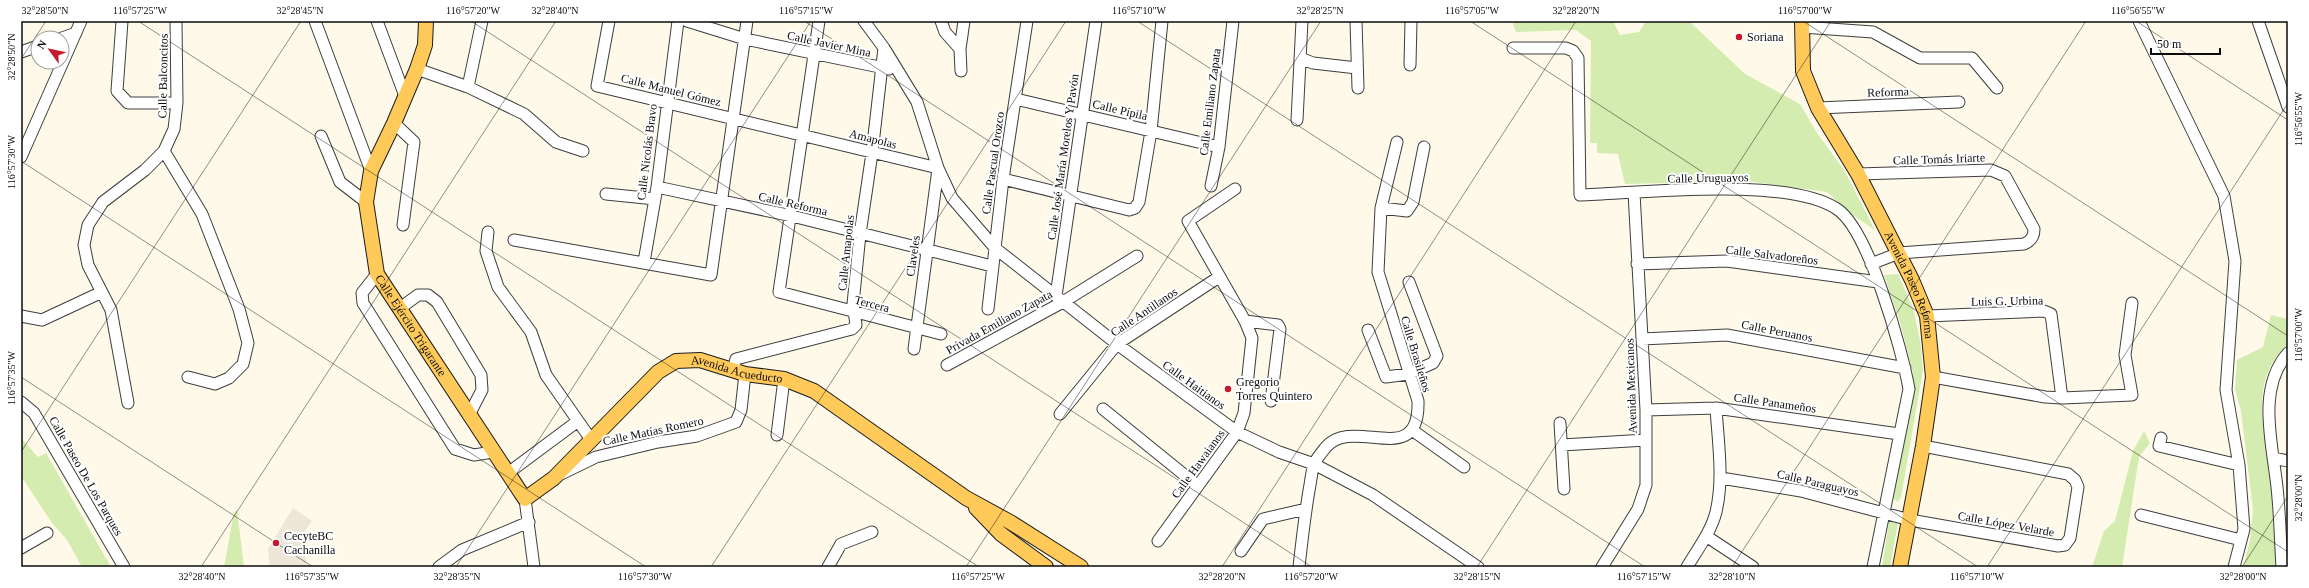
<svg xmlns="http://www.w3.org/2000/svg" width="2309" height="588" font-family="'Times New Roman',serif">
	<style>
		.green { fill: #d4ecb0 }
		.plaza { fill: #eee7d9 }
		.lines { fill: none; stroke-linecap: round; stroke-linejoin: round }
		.minor-casing { stroke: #3e3e3e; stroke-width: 13 }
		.major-casing { stroke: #1c1c1c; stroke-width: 16 }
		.minor { stroke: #fff; stroke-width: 11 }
		.major { stroke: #ffca59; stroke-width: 14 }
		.ticks { fill: none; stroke: #0b0b0b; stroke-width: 1; stroke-opacity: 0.45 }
		.poi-dot { fill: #c5192f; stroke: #fff; stroke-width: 1.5 }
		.labels { text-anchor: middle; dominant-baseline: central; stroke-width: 4; stroke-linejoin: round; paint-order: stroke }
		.poi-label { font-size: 12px; fill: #0b0b0b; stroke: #fff; text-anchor: start }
		.street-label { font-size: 12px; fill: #0b0b0b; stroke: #fff }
		.neatline { fill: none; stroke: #0b0b0b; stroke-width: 1.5 }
		.ticks-label { font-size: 10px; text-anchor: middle; fill: #0b0b0b }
	</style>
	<rect width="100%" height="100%" fill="#fff9e9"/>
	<!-- green -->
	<path class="green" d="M1512 21H1613L1620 35 1639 32 1646 21H1689L1745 74 1800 104 1817 133 1844 170 1875 230 1848 212 1827 192 1746 181 1625 184 1618 154 1597 153V143H1590L1591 41 1576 30 1516 32Z
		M1898 274 1913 308 1920 340 1923 370 1901 497 1898 502 1893 498 1913 373 1900 322 1884 275Z
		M2271 315 2288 319V345C2236 388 2278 468 2280 524 2281 538 2279 553 2278 567H2243L2250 541 2253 509 2241 411 2235 389 2237 360 2263 347Z
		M2144 431 2150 443 2139 457 2122 567H2092L2104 531 2115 521 2133 451Z
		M21 438 38 457 46 453 111 567H82L67 540 52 523 21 476Z
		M237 510 244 567H224L234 512Z
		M1890 516 1898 522 1890 567H1882Z"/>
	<!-- plaza -->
	<path class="plaza" d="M293 508 312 521 302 535 307 567H270L268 549Z"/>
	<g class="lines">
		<!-- minor casing -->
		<g class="minor-casing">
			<path id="minor" d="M122 21 117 91 128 103H177
				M315 21 371 171
				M377 21 405 96
				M609 21 597 86 938 168
				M687 21 745 39 889 69
				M819 21 779 292 941 334
				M864 21 884 48 917 102 938 168 952 198 995 248 1117 344 1237 432 1279 452 1314 464 1373 495 1478 567
				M941 21 945 32 960 49
				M1356 21 1358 88
				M2139 21 2224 196 2235 261 2226 390 2239 465 2244 529 2234 567
				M2258 21 2288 107
				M1802 27 1873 32 1920 58H1972L1997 88
				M62 38 76 33
				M1513 48H1566L1573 51 1578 58 1580 195C1642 193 1787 176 1837 209 1869 230 1902 350 1909 389L1873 567
				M21 52 38 46
				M1300 58 1313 63 1357 68
				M1410 65 1411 21
				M417 69 468 87 524 114 556 142 583 151
				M961 71 960 49 964 21
				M468 87 482 21
				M1016 99 1219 147
				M1818 108 1959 102
				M1297 120 1302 21
				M394 123 414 142 403 225
				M321 136 340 182 366 202
				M164 151 202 214 239 309 248 343 243 364 229 378 215 384 188 377
				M21 157 81 21
				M1858 174 1991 170 2005 176 2034 229C2034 237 2031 241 2024 244L1899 253 1871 264
				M1003 179 1129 210 1135 208 1139 202 1151 131 1162 21
				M1211 186 1219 147 1233 21
				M657 187 792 216 992 266
				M606 194 655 199
				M1381 208 1407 211 1413 202 1424 147
				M488 232 486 251 498 287 531 332 546 375 592 441
				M514 240 711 275 747 21
				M644 262 657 187 678 21
				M1637 264 1727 261 1878 282
				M377 274 362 293 363 303 455 449 474 455 493 452
				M1056 296 1096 21
				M399 309 418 295H428L437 302 481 375 482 390 469 415
				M988 309 1003 179 1027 21
				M21 316 42 320 102 292
				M1927 316 2044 311 2051 314 2062 398
				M1245 321 1278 325 1280 329 1271 401
				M1368 330 1386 377 1408 374 1433 363 1437 356 1409 282
				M1642 339 1727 335 1905 368
				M914 349 938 169
				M947 365 1063 302 1137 256
				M733 370 736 359 852 329 856 325 853 304 860 234 872 153 884 48
				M1933 377 2045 397 2062 398 2132 395 2125 355 2132 303
				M21 402 34 413 124 567
				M128 403 111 310 88 265 84 245 88 225 103 202 145 170 164 151 174 129 177 103 176 21
				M1103 409 1198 486
				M1646 410 1716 408 1899 434
				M1060 414 1117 344 1219 277
				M1560 423 1564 489
				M1412 430 1464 467
				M777 435 784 379
				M2161 438 2159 446 2239 465
				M1562 445 1646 440
				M2273 458 2288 461
				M508 473 578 421
				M561 474 596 457 658 442 697 436 736 422 741 410 745 374
				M1721 478 1801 491 1910 520 2058 546 2065 545 2070 538 2078 487 2075 480 2068 474 1923 446
				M525 499 534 567
				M2141 515 2241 540
				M1706 536 1753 567
				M1158 541 1237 432 1244 413 1252 338 1245 321 1188 221 1235 189
				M21 548 47 533
				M1241 551 1263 519 1306 509
				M439 567 462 550 529 522
				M828 567 841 544 872 532
				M1299 567C1302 540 1305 512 1310 485 1311 479 1312 470 1314 464 1316 459 1322 452 1326 447 1354 415 1420 471 1418 401L1378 272 1381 208 1397 142
				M1602 567 1638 509 1646 485V410L1634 193
				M1687 567C1697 550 1711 532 1716 512 1724 478 1718 442 1716 408
				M2282 567C2280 538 2280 508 2276 479 2271 438 2258 387 2288 353"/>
		</g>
		<!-- major casing -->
		<g class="major-casing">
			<g id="major">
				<path id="s1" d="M426 21 425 45 417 69 394 123 371 171 366 202 377 274 525 499 554 478 658 372 676 361 700 360 745 374 784 379 814 391 966 498 1010 522 1081 567"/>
				<path id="s2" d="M1802 21 1803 71 1818 108 1858 174 1912 280 1927 316 1933 377 1923 446 1900 567"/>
				<path d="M976 508 1001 534 1046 567"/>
			</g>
		</g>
		<!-- minor -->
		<use href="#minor" class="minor"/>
		<!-- major -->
		<use href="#major" class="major"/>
	</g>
	<!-- ticks -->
	<path class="ticks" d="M138 21 979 567M471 21 1312 567M804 21 1645 567M1137 21 1978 567M1470 21 2288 552M1803 21 2288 336M2136 21 2288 120M21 59 46 21M21 161 646 567M21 377 313 567M21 452 301 21M201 567 556 21M456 567 811 21M711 567 1066 21M966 567 1321 21M1222 567 1576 21M1477 567 1831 21M1732 567 2086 21M1987 567 2288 103M2242 567 2288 496"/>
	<!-- markers -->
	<g class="poi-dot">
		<circle cx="1739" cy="37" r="4"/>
		<circle cx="1228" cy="389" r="4"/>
		<circle cx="276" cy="543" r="4"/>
	</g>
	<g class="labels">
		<!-- poi labels -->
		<g class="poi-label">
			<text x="1747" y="37">Soriana</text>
			<text x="1236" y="382">Gregorio<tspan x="1236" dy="14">Torres Quintero</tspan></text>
			<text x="284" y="536">CecyteBC<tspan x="284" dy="14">Cachanilla</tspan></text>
		</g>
		<!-- street labels -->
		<g class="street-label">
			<text transform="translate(829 44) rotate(12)">Calle Javier Mina</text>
			<text transform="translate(163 76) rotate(-89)">Calle Balconcitos</text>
			<text transform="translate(671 90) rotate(14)">Calle Manuel Gómez</text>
			<text transform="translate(1888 92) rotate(-2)">Reforma</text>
			<text transform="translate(1210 102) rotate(-83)">Calle Emiliano Zapata</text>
			<text transform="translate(1120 110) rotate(13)">Calle Pípila</text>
			<text transform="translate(873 139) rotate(14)">Amapolas</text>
			<text transform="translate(647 152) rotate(-83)">Calle Nicolás Bravo</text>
			<text transform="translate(1063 157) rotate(-82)">Calle José María Morelos Y Pavón</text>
			<text transform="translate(1939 159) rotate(-2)">Calle Tomás Iriarte</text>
			<text transform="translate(993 163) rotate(-82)">Calle Pascual Orozco</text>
			<text transform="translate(1708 178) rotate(-1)">Calle Uruguayos</text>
			<text transform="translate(793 204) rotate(13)">Calle Reforma</text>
			<text transform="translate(846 253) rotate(-84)">Calle Amapolas</text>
			<text transform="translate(1772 255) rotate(7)">Calle Salvadoreños</text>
			<text transform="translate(913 256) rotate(-82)">Claveles</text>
			<text stroke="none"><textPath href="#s2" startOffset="290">Avenida Paseo Reforma</textPath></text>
			<text transform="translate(2007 301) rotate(-1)">Luis G. Urbina</text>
			<text transform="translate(872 304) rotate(15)">Tercera</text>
			<text transform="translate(1144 312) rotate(-34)">Calle Antillanos</text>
			<text transform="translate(999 322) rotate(-29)">Privada Emiliano Zapata</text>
			<text stroke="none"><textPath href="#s1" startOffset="327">Calle Ejército Trigarante</textPath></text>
			<text transform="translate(1777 331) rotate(11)">Calle Peruanos</text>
			<text transform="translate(1416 354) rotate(73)">Calle Brasileños</text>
			<text stroke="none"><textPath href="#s1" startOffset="802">Avenida Acueducto</textPath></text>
			<text transform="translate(1194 385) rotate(36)">Calle Haitianos</text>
			<text transform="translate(1631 386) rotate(-92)">Avenida Mexicanos</text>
			<text transform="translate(1775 403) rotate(8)">Calle Panameños</text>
			<text transform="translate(653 431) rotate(-12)">Calle Matías Romero</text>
			<text transform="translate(1198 464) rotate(-54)">Calle Hawaianos</text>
			<text transform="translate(86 476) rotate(60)">Calle Paseo De Los Parques</text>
			<text transform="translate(1818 483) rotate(13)">Calle Paraguayos</text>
			<text transform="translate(2006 524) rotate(10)">Calle López Velarde</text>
		</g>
	</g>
	<!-- border -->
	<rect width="2309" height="588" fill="none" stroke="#ffffff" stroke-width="44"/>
	<!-- north arrow -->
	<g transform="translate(50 50) rotate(303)"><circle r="19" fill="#ffffff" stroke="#9d9d9d"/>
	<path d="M0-3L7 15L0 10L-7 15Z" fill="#c5192f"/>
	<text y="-6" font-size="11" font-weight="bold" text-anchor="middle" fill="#0b0b0b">N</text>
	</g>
	<!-- scale -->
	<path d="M2151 48v6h69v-6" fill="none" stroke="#0b0b0b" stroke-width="2"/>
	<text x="2157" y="48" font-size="12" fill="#0b0b0b" stroke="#ffffff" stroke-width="3" paint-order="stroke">50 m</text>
	<rect x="22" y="22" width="2265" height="544" class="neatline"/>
	<g class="ticks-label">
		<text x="45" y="14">32°28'50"N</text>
		<text x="140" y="14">116°57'25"W</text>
		<text x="300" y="14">32°28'45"N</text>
		<text x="473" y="14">116°57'20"W</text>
		<text x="555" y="14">32°28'40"N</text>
		<text x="806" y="14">116°57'15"W</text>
		<text x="1139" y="14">116°57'10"W</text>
		<text x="1320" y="14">32°28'25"N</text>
		<text x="1472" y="14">116°57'05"W</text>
		<text x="1576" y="14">32°28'20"N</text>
		<text x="1805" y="14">116°57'00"W</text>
		<text x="2138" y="14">116°56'55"W</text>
		<text transform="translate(11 57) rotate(-90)" y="4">32°28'50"N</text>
		<text transform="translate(2298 119) rotate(-90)" y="4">116°56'55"W</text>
		<text transform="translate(11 162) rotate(-90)" y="4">116°57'30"W</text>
		<text transform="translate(2298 335) rotate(-90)" y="4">116°57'00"W</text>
		<text transform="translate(11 378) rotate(-90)" y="4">116°57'35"W</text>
		<text transform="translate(2298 498) rotate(-90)" y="4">32°28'00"N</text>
		<text x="202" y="580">32°28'40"N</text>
		<text x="312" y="580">116°57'35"W</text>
		<text x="457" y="580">32°28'35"N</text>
		<text x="645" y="580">116°57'30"W</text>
		<text x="978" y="580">116°57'25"W</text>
		<text x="1222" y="580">32°28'20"N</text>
		<text x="1311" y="580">116°57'20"W</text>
		<text x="1477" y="580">32°28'15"N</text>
		<text x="1644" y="580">116°57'15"W</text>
		<text x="1732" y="580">32°28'10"N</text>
		<text x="1977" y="580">116°57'10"W</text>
		<text x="2243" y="580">32°28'00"N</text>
	</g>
</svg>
